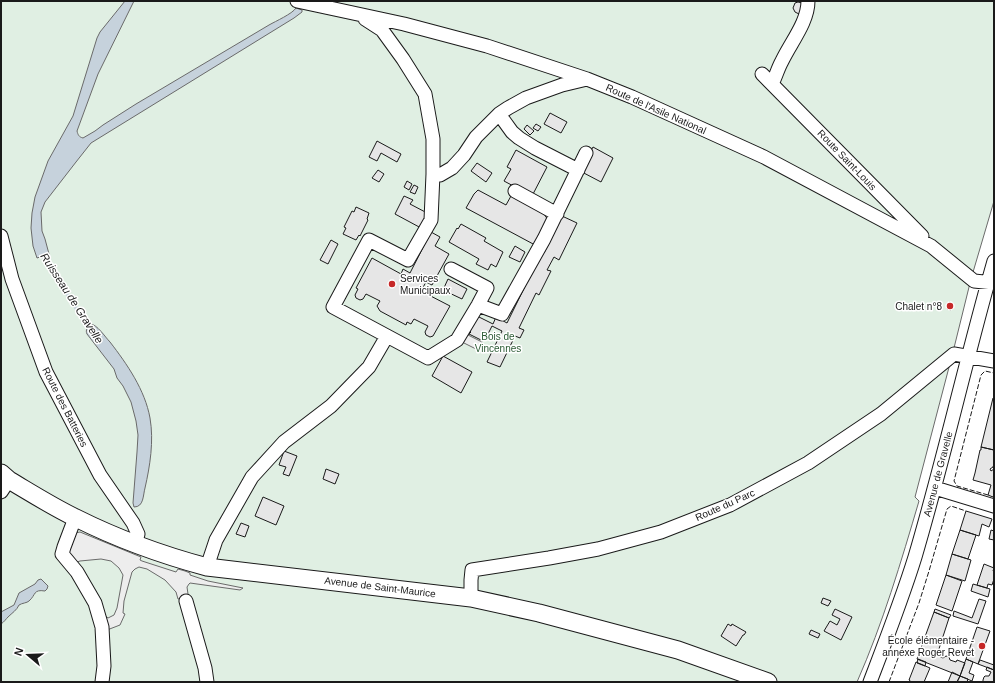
<svg xmlns="http://www.w3.org/2000/svg" width="995" height="683" font-family="Arial,sans-serif">
	<style>
		.green { fill: #e0efe3; stroke: #6a6a6a }
		.parking { fill: #ededed; stroke: #6a6a6a }
		.water { fill: #c6d2dc; stroke: #6a6a6a }
		.lines { fill: none; stroke-linecap: round; stroke-linejoin: round }
		.stream { stroke: #c6d2dc; stroke-width: 3.5 }
		.building { fill: #e6e6e6; stroke: #1a1a1a }
		.minor-casing { stroke: #1a1a1a; stroke-width: 15 }
		.major-casing { stroke: #1a1a1a; stroke-width: 19 }
		.minor { stroke: #fff; stroke-width: 13 }
		.major { stroke: #fff; stroke-width: 17 }
		.fence { stroke: #1a1a1a; stroke-width: 1; stroke-dasharray: 5 2; stroke-linecap: butt }
		.poi-dot { fill: #c62828; stroke: #fff; stroke-width: 1.5 }
		.labels { text-anchor: middle; dominant-baseline: central; stroke-width: 3; stroke-linejoin: round; paint-order: stroke }
		.street-label { font-size: 10px; fill: #1a1a1a; stroke: #fff }
		.poi-label { font-size: 10px; fill: #1a1a1a; stroke: #fff; text-anchor: end }
		.park-label { font-size: 10px; fill: #2b5a34; stroke: #fff }
		.water-label { font-size: 11px; font-style: italic; fill: #1a1a1a; stroke: #fff }
	</style>
	<rect width="100%" height="100%" fill="#fff"/>
	<!-- green -->
	<path class="green" d="M1 1H994V201L971 279 953 352 915 497 919 501C901 562 883 623 857 682H1Z"/>
	<!-- parking -->
	<path class="parking" d="M466 334 482 342 478 350 462 342Z
		M80 532 141 557 140 560 142 561 176 572 178 569 185 571 190 573V575L208 581 243 588 240 590 190 583 189 584 187 587 188 594 190 598 178 599 176 592 165 580 147 569 139 567 135 569 132 572 124 601 123 613 125 614 120 625 107 630 104 615 108 618 114 615 117 608 123 575 119 568 111 561 101 559 80 561 77 562V565L69 557V545L75 533Z"/>
	<!-- water -->
	<path class="water" d="M125 1H134L98 74 77 131C78 135 79 137 83 138L95 131 103 125 136 104 269 25C276 21 292 14 296 8L302 10V12L294 18 91 143 76 162 45 202 41 212 42 231 45 239 49 254 37 258 33 246 31 228 32 213 35 197 48 161 73 116 97 38 100 32Z
		M90 324C97 324 105 337 110 342 127 364 145 390 150 418 154 441 150 466 145 488 143 495 144 507 134 507L133 503 137 452 138 435 136 421 131 402 123 386 117 378 114 369 87 334C85 330 88 327 90 324Z
		M41 579 48 586 47 589 45 591C33 589 36 595 29 601 27 603 22 603 19 605 17 610 12 613 8 617 6 619 4 622 1 624V612L14 605 19 593 35 584 38 580Z"/>
	<g class="lines">
		<!-- stream -->
		<path class="stream" d="M42 253 43 256 88 327 91 330"/>
	</g>
	<!-- building -->
	<path class="building" d="M798 2 802 3 804 11 799 14 795 12 793 8 795 3Z
		M550 113 567 122 561 133 544 124Z
		M536 124 541 127 538 131 533 128Z
		M527 125 534 131 530 135 524 129Z
		M377 141 401 154 397 162 381 153 377 161 369 157Z
		M593 147 613 158 601 182 580 171Z
		M516 150 547 167 532 196 504 181 511 169 507 167Z
		M477 163 492 173 486 182 471 171Z
		M378 170 384 174 379 182 372 178Z
		M407 181 412 184 409 190 404 187Z
		M414 185 418 187 415 194 410 192Z
		M478 190 506 205 511 196 544 214 548 220 535 245 466 208 474 194Z
		M404 196 413 200 410 204 429 214 421 228 395 214Z
		M356 207 369 213 367 219 368 220 360 236 359 235 356 240 343 234 346 228 344 227 352 211 354 212Z
		M562 216 577 223 559 260 554 257 547 270 551 271 539 295 536 293 519 328 524 330 520 338 515 336 500 367 487 362 502 331 492 326 486 338H485L483 341 469 334 471 332 470 331 477 316 493 324 496 317 507 323 539 258 543 253H544Z
		M461 224 486 238 484 241 503 252 496 267 491 264 488 270 476 264 479 259 449 242 457 228 458 229Z
		M431 232 440 237 435 246 449 254 432 285 426 282 421 291 450 306 433 336 430 337 426 335 425 332 428 326 414 319 411 324 407 322 406 325 380 311 377 306 380 301 366 294 363 299 360 300 356 298 355 295 358 289 356 288 372 258 401 274 403 269 410 273Z
		M331 240 338 244 328 264 320 260Z
		M515 246 525 252 520 262 509 257Z
		M448 279 467 289 462 299 443 290Z
		M949 302 953 304 951 310 947 309Z
		M443 356 472 372 461 393 432 376Z
		M994 393V450L981 447 993 398H994Z
		M981 447 994 450V464L993 467 990 469 991 471 994 469V494L993 497 988 495 991 485 973 480 975 473 980 450H981Z
		M284 451 297 456 289 476 283 474 286 467 279 465Z
		M326 469 339 474 335 484 323 479Z
		M263 497 284 506 276 525 255 516Z
		M966 511 992 519 989 527 982 524 979 536 960 530Z
		M241 523 249 526 245 537 236 534Z
		M960 530 976 535 968 559 952 554Z
		M991 530 994 531V540L989 539Z
		M952 554 971 560 965 581 946 575Z
		M984 564 994 568 993 571 994 572V579L992 585 988 584 987 588 977 585Z
		M946 575 962 581 952 611 936 605Z
		M973 584 990 589 988 597 971 591Z
		M823 598 831 601 828 606 821 603Z
		M979 599 986 601 978 624 953 616 954 611 967 616 972 618Z
		M835 609 852 617 841 640 824 631 830 621 837 625 840 619 832 615Z
		M935 609 951 615 949 618 934 612Z
		M934 612 949 618 937 655 943 658 946 656 949 657 950 660 956 662 957 660 965 663 960 676 917 659Z
		M728 624 731 626 732 624 746 632 744 635H743L736 646 721 636Z
		M977 627 990 631 978 664 966 659Z
		M811 630 820 634 818 638 809 634Z
		M918 659 926 662 925 666 917 663Z
		M966 659 973 662 969 673 974 675 972 681 960 676Z
		M980 660 994 665V670L978 664Z
		M916 662 930 668 924 682H909L910 680H909Z
		M987 667 994 670V682H983V680L984 677 985 676H989L991 672 986 670Z
		M952 672 960 676 957 682H948Z
		M960 676 968 679 967 682H957Z"/>
	<g class="lines">
		<!-- minor casing -->
		<g class="minor-casing">
			<path id="minor" d="M297 1 404 24 487 46 587 79 632 97 764 157 931 246 974 281 994 283
				M365 19 382 30 403 59 425 94 433 139V174L431 220 408 260 369 240 333 307 428 358 457 340 478 305 487 288 451 269
				M762 74 922 236
				M772 84C776 76 778 68 782 61 791 42 808 22 808 1
				M499 114 512 132 519 138 535 148 578 170
				M433 174 440 175 452 168 464 155 476 137 499 114 508 108 526 98 562 85 587 79
				M515 191 557 214
				M1 236 12 279 46 372 100 475 133 523 138 534 135 545
				M478 305 502 314 544 239 586 153
				M935 488 994 506
				M1 492 9 480
				M75 518 64 547 62 554 77 572 95 603 102 627 104 666 102 682
				M207 567 216 540 252 477 284 442 331 406 369 367 387 336
				M471 598V580L472 570 549 558 598 549 661 532 730 505 808 463 881 414 954 354 994 361
				M186 601 205 668 207 682
				M870 682C886 640 902 599 915 557 944 459 966 359 994 261"/>
		</g>
		<!-- major casing -->
		<g class="major-casing">
			<path id="major" d="M1 473 9 480C31 493 53 507 76 518 118 539 162 555 207 567L471 598 539 613 678 650 768 682"/>
		</g>
		<!-- minor -->
		<use href="#minor" class="minor"/>
		<!-- major -->
		<use href="#major" class="major"/>
		<!-- fence -->
		<path class="fence" d="M988 495 957 486 954 481 981 375 985 371 994 373
			M889 682 919 603 929 571 947 509 951 506 966 511"/>
	</g>
	<!-- markers -->
	<g class="poi-dot">
		<circle cx="392" cy="284" r="4"/>
		<circle cx="950" cy="306" r="4"/>
		<circle cx="982" cy="646" r="4"/>
	</g>
	<g class="labels">
		<!-- street labels -->
		<g class="street-label">
			<text transform="translate(656 109) rotate(24)">Route de l'Asile National</text>
			<text transform="translate(847 160) rotate(46)">Route Saint-Louis</text>
			<text transform="translate(65 407) rotate(63)">Route des Batteries</text>
			<text transform="translate(938 474) rotate(-75)">Avenue de Gravelle</text>
			<text transform="translate(725 505) rotate(-24)">Route du Parc</text>
			<text transform="translate(380 587) rotate(7)">Avenue de Saint-Maurice</text>
		</g>
		<!-- poi labels -->
		<g class="poi-label">
			<text x="400" y="278" text-anchor="start">Services<tspan x="400" dy="12">Municipaux</tspan></text>
			<text x="942" y="306">Chalet n°8</text>
			<text x="974" y="640">École élémentaire -<tspan x="974" dy="12">annexe Roger Revet</tspan></text>
		</g>
		<!-- park labels -->
		<g class="park-label">
			<text x="498" y="336">Bois de<tspan x="498" dy="12">Vincennes</tspan></text>
		</g>
		<!-- water labels -->
		<g class="water-label">
			<text transform="translate(72 298) rotate(57)">Ruisseau de Gravelle</text>
		</g>
	</g>
	<!-- border -->
	<rect width="995" height="683" fill="none" stroke="#1a1a1a" stroke-width="4"/>
	<!-- north arrow -->
	<g transform="translate(28 655) rotate(289)" stroke="#ffffff" stroke-width="3" paint-order="stroke">
	<path d="M0-3L7 15L0 10L-7 15Z" fill="#1a1a1a"/>
	<text y="-6" font-size="11" font-weight="bold" text-anchor="middle" fill="#1a1a1a">N</text>
	</g>
</svg>
